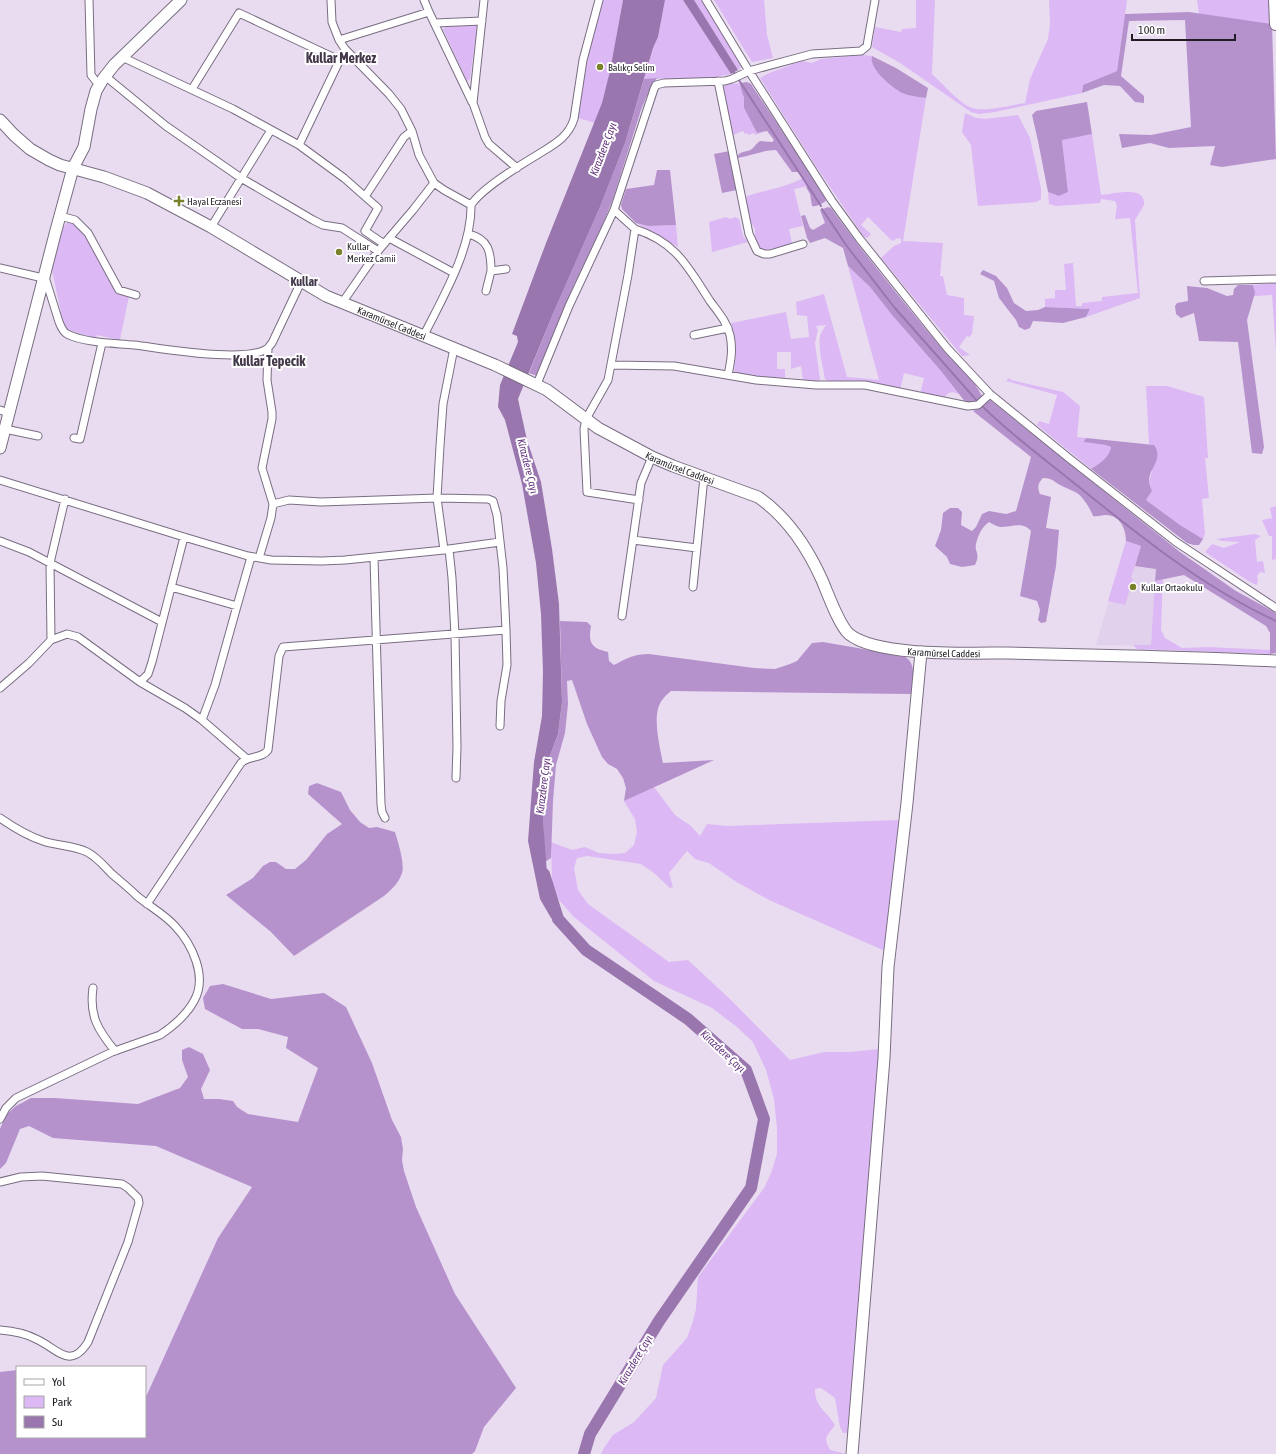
<svg xmlns="http://www.w3.org/2000/svg" width="1276" height="1454" font-family="'Asap Condensed',sans-serif">
	<style>
		.built { fill: #e2d1ed }
		.green { fill: #dcb8f4 }
		.forest { fill: #b692cd }
		.water { fill: #9976ae }
		.lines { fill: none; stroke-linecap: round; stroke-linejoin: round }
		.stream { stroke: #9976ae; stroke-width: 2 }
		.river { stroke: #9976ae; stroke-width: 12 }
		.street-casing { stroke: #796e81; stroke-width: 9 }
		.secondary-casing { stroke: #796e81; stroke-width: 13 }
		.primary-casing { stroke: #796e81; stroke-width: 14 }
		.street { stroke: #fff; stroke-width: 7 }
		.secondary { stroke: #fff; stroke-width: 11 }
		.primary { stroke: #fff; stroke-width: 12 }
		.poi-dot { fill: #7a812c; stroke: #fff; stroke-width: 1.5 }
		.labels { text-anchor: middle; dominant-baseline: central; stroke-width: 4; stroke-linejoin: round; paint-order: stroke }
		.poi-label { font-size: 10px; fill: #221d25; stroke: #fff; text-anchor: start }
		.street-label { font-size: 10px; fill: #221d25; stroke: #fff }
		.water-label { font-size: 11px; font-style: italic; fill: #64367d; stroke: #fff }
		.quarter-label { font-size: 12px; font-weight: bold; fill: #423849; stroke: #fff }
		.district-label { font-size: 14px; font-weight: bold; fill: #423849; stroke: #fff }
	</style>
	<rect width="100%" height="100%" fill="#e9dcf1"/>
	<!-- built -->
	<path class="built" d="M1126 541 1156 569 1151 646 1096 645Z"/>
	<!-- green -->
	<path class="green" d="M603 0H623C615 41 611 84 595 123L578 118 589 50Z
		M665 0H683L731 74 712 78 644 79 653 48 658 37Z
		M694 0H702L739 62 741 67 738 70Z
		M714 0H764L767 35 773 58 752 62Z
		M916 0H935L932 74C942 83 960 104 972 108 986 112 1011 105 1025 103L1030 79 1048 39 1050 24 1049 0H1127L1117 71 1083 85 1082 93 995 112 979 114 971 112 900 63 872 47 875 27 901 32 902 29 916 28Z
		M1197 0H1271L1272 24 1199 14Z
		M477 25 470 79 467 81 443 29 447 26Z
		M863 55 872 56C869 68 892 88 902 93 909 96 918 97 926 98L903 241 943 243 940 276H943L947 295 964 298V315L974 316 972 334 969 337 967 336 959 347 970 355 962 356 881 258 894 246 901 243V239L898 238 892 241 868 217 861 225 871 234 867 238 864 237 815 165 760 78 769 73 802 61 812 63 821 59Z
		M741 83 740 86 744 98V108L757 133 766 131 755 135 754 133 748 135 747 133 745 134 743 131 733 135 722 88C726 83 735 84 741 83Z
		M965 113 976 118 985 119 1018 115 1030 138 1041 188V199L1037 202 978 206 971 145 962 132Z
		M1092 134 1101 195C1111 194 1138 187 1143 198 1144 200 1144 203 1144 205L1135 220 1140 298 1086 317 1090 309 1045 307V299L1055 298V290H1066L1064 264 1073 263 1076 306H1082V303L1102 301V297L1138 293 1130 218 1115 219 1117 206 1115 201 1101 199 1100 203 1056 206 1049 204 1048 192 1059 196 1068 192 1062 139Z
		M803 178 808 186 794 189 803 226 789 229 792 244 765 250 759 248 755 236V229L749 219 745 197C764 190 785 188 803 178Z
		M726 217 730 219 735 217 739 219 743 236 748 242 712 252 709 222Z
		M72 221 83 231 116 291 129 296 120 340 97 335 96 338 71 331 67 330 64 326 51 266 61 230 67 223Z
		M636 223 648 226 676 225 678 247Z
		M848 266 870 287 892 315 941 371 959 394 952 392 947 394 944 399 920 394 924 378 904 373 900 390 831 383 825 379C823 366 818 350 820 336 821 332 824 328 826 325L816 326 818 330 815 343 820 379 818 382 803 381 801 366 791 369V352H777V369H785V378L757 377 734 373C736 354 738 342 731 323L786 312 791 339 809 337 807 316 797 315 796 302 824 294 847 377 879 380Z
		M1276 283V352L1272 295 1254 296 1253 285Z
		M1009 378 1011 380 1063 392 1080 406 1077 437 1086 438 1085 442 1105 445 1111 447C1109 458 1100 464 1091 469L1037 425 1039 421 1049 424 1057 395 1006 381Z
		M1146 386H1167L1204 397 1208 458H1205L1209 498 1202 499 1205 533 1203 539 1180 525 1146 500 1152 491 1149 482 1152 471 1154 445 1149 444Z
		M1276 506V559L1272 560V536H1269L1262 520 1272 518 1270 508Z
		M1255 534 1261 536 1255 540 1257 562 1263 561 1265 573 1260 572 1257 576 1258 579 1257 585 1250 582 1205 552 1212 544 1224 548 1240 542 1222 541 1216 539Z
		M1126 541 1141 546 1131 578 1133 579 1125 605 1108 601Z
		M1163 579 1161 630 1165 638 1182 648 1208 647 1270 650V654L1137 649 1133 645H1151L1155 581Z
		M654 787 675 815 691 826 700 836 707 824 727 826 899 820 885 951 769 900 735 881 709 863 695 859 687 851 669 873 673 887 670 888 654 873 641 864 587 856 577 858 574 868 578 890 588 904 669 962 688 960 732 1001 790 1060 824 1052H850L880 1049 849 1433H843L840 1427 835 1398 821 1388 815 1389C815 1408 827 1411 835 1425 828 1436 822 1436 830 1450L847 1454H601L604 1448 613 1435 634 1422 656 1398 663 1365 687 1338 693 1321 696 1309 698 1277 764 1188 771 1173 777 1154V1129L774 1099 766 1070 753 1042 737 1027 712 1008 654 981 574 917 558 899 552 882 551 842 572 850 585 847 599 853 614 854 625 853 634 845 637 832 635 819 624 801Z"/>
	<!-- forest -->
	<path class="forest" d="M1189 12 1272 24 1276 159 1222 167 1210 165 1215 146 1169 148 1150 143 1122 148 1119 134 1151 135 1191 127 1185 20 1129 21 1121 76 1144 96V103L1135 102 1120 86 1104 85 1082 93 1083 85 1117 71 1125 14Z
		M872 56 896 68 928 88 926 98C918 97 909 96 902 93 892 88 868 68 872 56Z
		M657 78 648 93 641 110 613 199 601 229 573 287 537 376 529 373 552 316 600 207 625 143 644 79Z
		M747 82 751 84 825 196 826 201C821 204 817 207 812 206L810 194 806 187 808 186 799 172H792L776 150C763 150 750 156 737 158 739 150 746 153 752 149 754 147 757 143 760 141L772 142 774 140 767 131 757 133 744 108V98L740 86 741 83Z
		M1087 102 1092 134 1062 140 1068 192 1059 196 1048 192 1038 141 1032 115 1036 111Z
		M730 151 737 190 722 193 714 154Z
		M657 170H670L676 225 648 226 636 223 622 209 621 205 626 189 654 185Z
		M828 207 831 208C865 255 902 300 939 345 952 361 973 377 982 396L978 401 966 403 941 371 892 315 870 287 848 266 843 248 825 238 810 243 807 238 801 216 805 215 810 228 813 230 825 223 820 210Z
		M983 270 996 276 1007 288 1014 303 1026 311 1038 310 1045 307 1090 309 1086 317 1063 323 1033 321 1030 328 1025 330 1019 327 1016 320 999 298 994 281 980 274Z
		M1238 285H1253L1255 293 1247 320 1264 447 1262 454 1252 453 1238 342 1199 341 1194 313 1181 318 1176 314 1175 306 1177 303 1188 301 1187 286 1207 288 1227 296 1233 295 1234 289Z
		M989 399 1180 552 1236 591 1276 613V653L1270 654V633L1266 626 1184 575 1155 581 1156 569 1135 566 1141 546 1126 541C1126 529 1120 515 1106 515 1101 515 1098 517 1093 516 1091 510 1083 497 1077 493 1072 490 1065 488 1060 485 1053 481 1052 478 1043 478 1038 483 1037 487 1040 494L1051 497 1046 528 1059 530 1056 566 1046 622 1041 623 1038 620 1040 610 1037 601 1020 596 1031 531C1023 521 1012 527 1001 527 997 527 993 524 989 522 982 527 978 535 976 544 974 553 981 552 975 565L962 567 950 564 947 557 935 546 941 530 943 513 950 508H958L962 512 961 525 972 531 976 527 982 514 989 511 1006 514 1016 511 1031 457 973 411 980 408Z
		M1086 438 1154 445C1164 459 1149 468 1149 481 1149 484 1151 488 1152 491L1146 500 1180 525 1203 539 1199 545H1194L1187 543 1091 469C1099 464 1109 458 1111 447L1105 445 1084 442Z
		M560 621 587 622 591 626C588 643 591 648 608 652L609 661 614 665C628 658 633 654 649 654L754 668 775 669 790 664 797 661 812 643 823 642 904 656C918 664 912 680 911 694L671 691C665 696 660 701 658 709 654 722 660 749 663 763L714 760 624 801 626 788 623 778 617 769 608 764 602 757 587 724 572 680 567 681 568 704 565 733 556 765 553 801 551 858 545 862 543 820 545 786 549 758 558 734 562 702Z
		M317 783 341 792 350 810 360 822 369 828 377 827 395 832C398 842 405 864 402 873 399 883 391 890 384 896L294 956 271 932 226 895 253 878 263 866 270 862H276L286 869H295L306 860 327 834 342 824 308 794 309 786Z
		M223 984 271 999 324 993 346 1007 372 1063 392 1120 401 1137 403 1149 402 1160 404 1171 416 1207 455 1294 516 1388 484 1427 475 1451 472 1454H0V1372L17 1370V1437H145V1399L218 1238 252 1187 156 1146 53 1138 29 1126 20 1129 6 1163 0 1169V1129L6 1115 16 1106 31 1098H55L138 1104 180 1088 188 1077 182 1060V1050L189 1047 203 1054 210 1070 201 1089 204 1099H219L233 1101 237 1107 248 1114 298 1122 318 1068 286 1048 288 1037 258 1029H242L205 1009 203 998 210 986Z"/>
	<!-- water -->
	<path class="water" d="M623 0H665L658 37 653 48 625 143 600 207 552 316 518 399 527 440 541 482 552 549 559 604 562 702 558 734 549 758 545 786 543 820 549 900 558 919 551 918 540 899 528 841 534 762 542 716 543 672 541 614 536 563 522 484 505 420 498 407 500 385 518 342 517 336 512 334 546 243 602 103 610 71Z
		M683 0H694L738 70 731 74Z"/>
	<g class="lines">
		<!-- stream -->
		<path class="stream" d="M733 71 821 206
			M822 209 846 245 894 307 978 402
			M981 405C1011 435 1046 460 1079 487 1141 537 1203 587 1276 621"/>
		<!-- river -->
		<path class="river" d="M544 874 558 919 586 950 688 1019 746 1070 764 1119 751 1188 659 1321 590 1434 584 1454"/>
		<!-- street casing -->
		<g class="street-casing">
			<path id="street" d="M89 0 91 75 99 85
				M331 0 332 22 339 40 345 49 389 94 401 109 412 131 419 155 434 183 444 190 471 205C472 248 443 297 424 335
				M484 0 473 103 485 137 489 144 517 168
				M706 0 749 71 832 201 859 238 947 348 990 394 1070 459 1176 542 1276 608
				M429 12 472 102
				M435 23 482 21
				M339 40 429 12 424 0
				M122 57 233 109 299 145 344 178 378 208 365 231 384 244
				M105 76 166 126 241 178 313 220 323 225 342 228 378 251
				M718 81 749 234 757 251 764 254H770L803 244
				M192 89 239 13 339 60
				M299 145 345 49
				M366 195 404 137 412 131
				M471 205C482 188 519 166 537 155 553 145 568 138 574 119L583 60 599 0
				M60 216 75 220 88 233 119 290 136 295
				M211 227 271 130
				M635 229C676 242 688 267 710 301 718 312 727 322 730 335 733 349 731 361 728 375
				M468 234C489 239 491 252 491 271L506 269
				M389 238 454 273
				M0 268 43 278
				M45 277 59 322C61 327 63 332 67 334 85 343 114 343 134 345 161 348 247 364 268 348 269 347 270 345 272 343L301 282
				M1204 281 1276 279
				M486 291 491 271
				M342 303 378 251 413 210 434 183
				M694 335 728 328
				M268 348 267 380 272 412V419L262 468 273 504
				M454 348 443 404 440 446 437 498 444 550 449 549 452 578 455 635 457 747 456 778
				M611 365 674 366 756 380 816 385H865L968 406 978 405 990 394
				M537 384 569 306 614 210
				M0 410 9 413
				M5 429 38 436
				M74 438 80 439 102 343
				M0 480 184 537 248 556 271 560 322 561 345 560 444 550
				M65 499 50 563 51 640 67 634 78 637 140 682 148 674 152 662 184 537
				M639 500 587 492 584 429 586 419 608 380 628 275 635 229 614 210 654 89 656 85 664 83 725 81 732 79 749 71 812 54 861 51 867 46 868 40 875 0
				M633 540 697 548
				M0 541 29 552 162 622
				M449 549 500 542
				M374 558 381 804 382 812 385 818
				M171 587 237 606 251 557
				M693 587 704 477
				M622 616 641 483 652 457
				M140 682 185 708 202 720 247 759
				M0 688 29 663 51 640
				M202 720 215 685 237 606
				M500 726 501 701 507 665 506 630
				M0 818C13 827 27 836 43 841 57 846 73 845 87 852 97 857 104 866 112 874 120 881 129 888 137 896 149 906 164 914 175 926 192 944 208 977 194 1001 187 1014 172 1027 160 1035L112 1052 16 1098 6 1108 0 1119
				M147 904 241 763C249 755 262 759 268 750L279 656 283 647 506 630 503 568 497 515 493 501 488 499 437 498 321 502 289 500 273 504 271 518 259 558
				M93 988C89 1016 98 1030 115 1051
				M0 1182 21 1177 42 1176 122 1184 128 1188 138 1198 139 1203 128 1242 88 1342C70 1371 57 1348 36 1339 25 1333 13 1331 0 1330"/>
		</g>
		<!-- secondary casing -->
		<g class="secondary-casing">
			<g id="secondary">
				<path id="s1" d="M0 120 14 135 30 149 49 160 60 165 104 177 147 193 211 227 326 296 495 365 547 390 598 428 652 457 673 466 758 497C787 517 808 549 822 580 828 594 839 625 849 634 877 657 970 653 1007 653 1048 654 1089 655 1131 656 1179 657 1228 659 1276 661"/>
				<path d="M0 448 55 234 73 168 84 147 91 109 96 91 103 79 114 65 181 0"/>
				<path d="M852 1454 884 1058 888 967 907 803 921 652"/>
			</g>
		</g>
		<!-- primary casing -->
		<g class="primary-casing">
			<path id="primary" d="M1275 0 1276 24"/>
		</g>
		<!-- street -->
		<use href="#street" class="street"/>
		<!-- secondary -->
		<use href="#secondary" class="secondary"/>
		<!-- primary -->
		<use href="#primary" class="primary"/>
	</g>
	<!-- markers -->
	<g class="poi-dot">
		<circle cx="600" cy="67" r="4"/>
		<path d="M177 195h4v4h4v4h-4v4h-4v-4h-4v-4h4z"/>
		<circle cx="339" cy="252" r="4"/>
		<circle cx="1133" cy="587" r="4"/>
	</g>
	<g class="labels">
		<!-- poi labels -->
		<g class="poi-label">
			<text x="608" y="67">Balıkçı Selim</text>
			<text x="187" y="201">Hayal Eczanesi</text>
			<text x="347" y="246">Kullar<tspan x="347" dy="12">Merkez Camii</tspan></text>
			<text x="1141" y="587">Kullar Ortaokulu</text>
		</g>
		<!-- street labels -->
		<g class="street-label">
			<text stroke="none"><textPath href="#s1" startOffset="445">Karamürsel Caddesi</textPath></text>
			<text stroke="none"><textPath href="#s1" startOffset="769">Karamürsel Caddesi</textPath></text>
			<text stroke="none"><textPath href="#s1" startOffset="1117">Karamürsel Caddesi</textPath></text>
		</g>
		<!-- water labels -->
		<g class="water-label">
			<text transform="translate(603 149) rotate(-69)">Kirazdere Çayı</text>
			<text transform="translate(528 466) rotate(76)">Kirazdere Çayı</text>
			<text transform="translate(543 786) rotate(-83)">Kirazdere Çayı</text>
			<text transform="translate(723 1051) rotate(43)">Kirazdere Çayı</text>
			<text transform="translate(635 1360) rotate(-59)">Kirazdere Çayı</text>
		</g>
		<!-- quarter labels -->
		<g class="quarter-label">
			<text x="304" y="282">Kullar</text>
		</g>
		<!-- district labels -->
		<g class="district-label">
			<text x="341" y="58">Kullar Merkez</text>
			<text x="269" y="361">Kullar Tepecik</text>
		</g>
	</g>
	<!-- legend -->
	<rect x="16" y="1366" width="130" height="72" fill="#ffffff" stroke="#a7a5a8"/>
	<rect x="24" y="1379" width="20" height="6" fill="#ffffff" stroke="#a7a5a8"/>
	<text x="52" y="1386" font-size="12" fill="#221d25">Yol</text>
	<rect x="24" y="1396" width="20" height="12" fill="#dcb8f4" stroke="#a7a5a8"/>
	<text x="52" y="1406" font-size="12" fill="#221d25">Park</text>
	<rect x="24" y="1416" width="20" height="12" fill="#9976ae" stroke="#a7a5a8"/>
	<text x="52" y="1426" font-size="12" fill="#221d25">Su</text>
	<!-- scale -->
	<path d="M1132 34v6h103v-6" fill="none" stroke="#221d25" stroke-width="2"/>
	<text x="1138" y="34" font-size="12" fill="#221d25" stroke="#ffffff" stroke-width="3" paint-order="stroke">100 m</text>
</svg>
